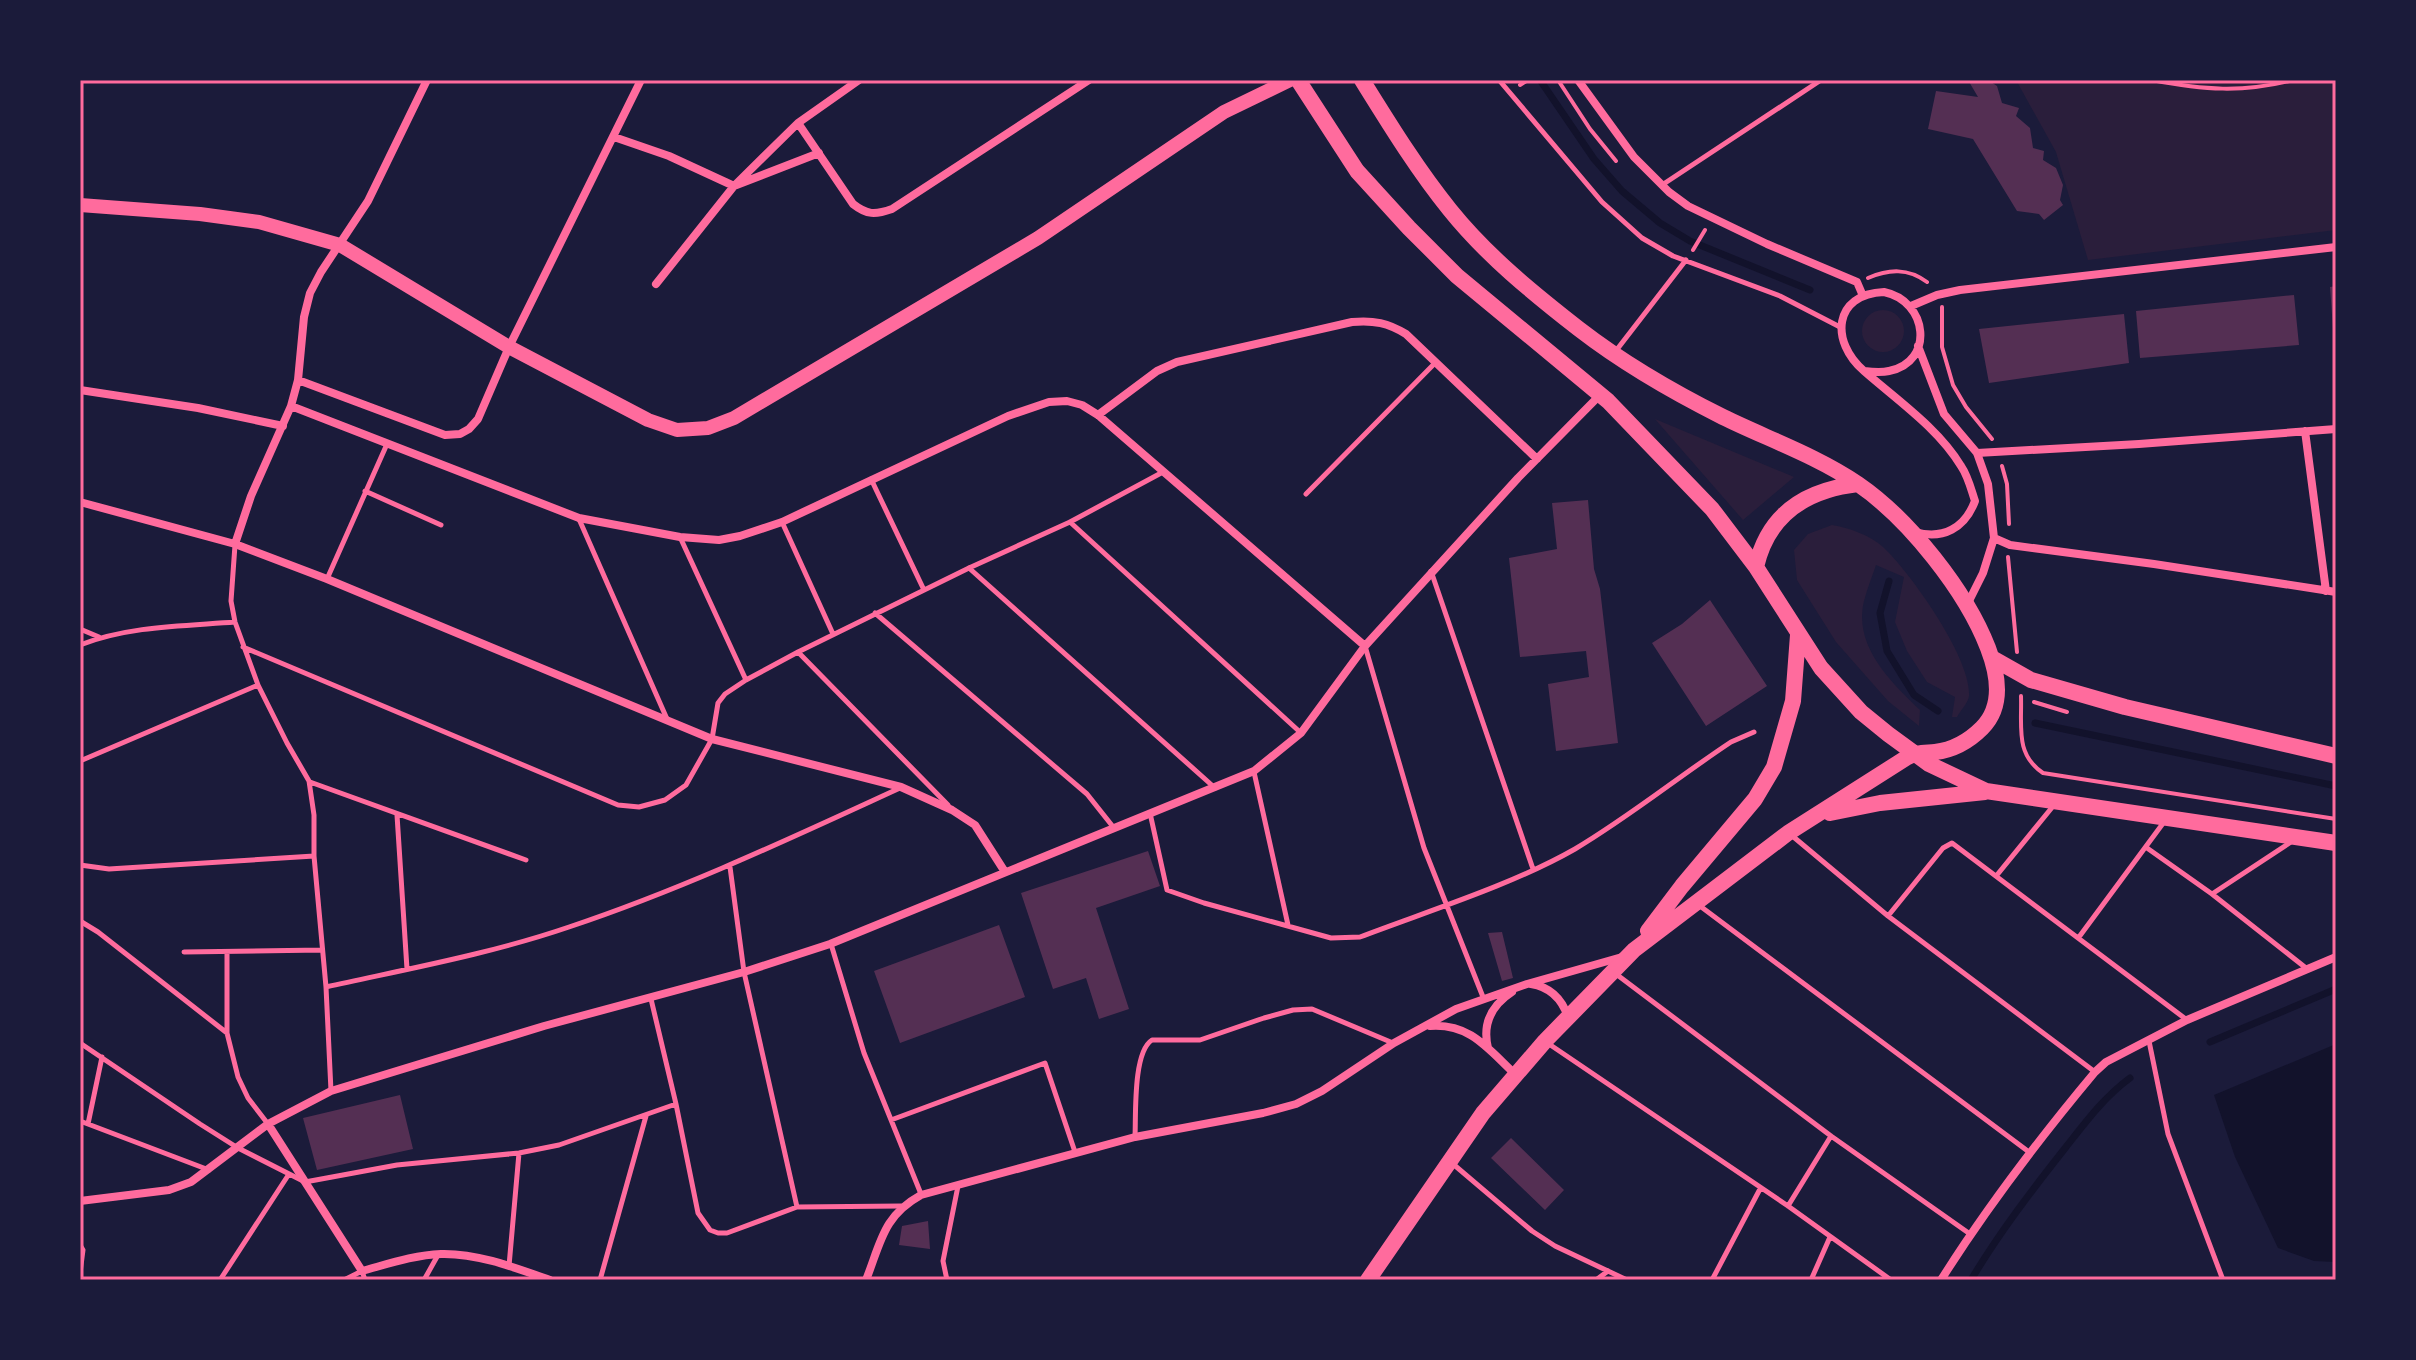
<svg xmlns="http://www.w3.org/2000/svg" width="2416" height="1360" font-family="'Titillium Web',sans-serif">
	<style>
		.green { fill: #2a1e3b }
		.water { fill: #12122b }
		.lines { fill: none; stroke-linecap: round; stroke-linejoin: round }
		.stream { stroke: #12122b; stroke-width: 7 }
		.building { fill: #542f53 }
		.path { stroke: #ff6b9d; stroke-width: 4 }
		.service { stroke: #ff6b9d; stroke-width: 5 }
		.minor { stroke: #ff6b9d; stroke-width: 8 }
		.tertiary { stroke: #ff6b9d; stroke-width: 14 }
		.primary { stroke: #ff6b9d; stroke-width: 16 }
		.neatline { fill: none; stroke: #ff6b9d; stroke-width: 3 }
	</style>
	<rect width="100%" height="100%" fill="#1b1b3a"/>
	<!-- green -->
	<path class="green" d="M2016 80H2336V230L2088 260 2056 152Z
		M1862 331a21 21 0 1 1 42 0a21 21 0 1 1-42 0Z
		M1655 419 1794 477 1743 520Z
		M1832 525C1849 528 1870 535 1883 547 1910 572 1972 659 1969 696 1968 703 1960 711 1957 717H1952L1955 697 1927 682 1907 651 1895 622 1904 577 1876 565C1872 577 1867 589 1864 601 1853 646 1891 682 1920 710L1919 726 1888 701 1836 642 1797 580 1794 550 1808 534Z"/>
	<!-- water -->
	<path class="water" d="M2336 1044V1262H2335L2314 1261 2278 1248 2235 1157 2214 1095Z"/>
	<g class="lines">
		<!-- stream -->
		<path class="stream" d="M1540 80 1594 159 1622 191 1660 223 1690 241 1810 290
			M1889 581 1880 613 1887 651 1914 695 1938 711
			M2035 723 2336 786
			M2210 1042 2336 989
			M1971 1280C1999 1233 2032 1190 2066 1147 2085 1123 2104 1097 2130 1078"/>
	</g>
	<!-- building -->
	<path class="building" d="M1968 80H1988L1997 86 2002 103 2019 108 2016 116 2030 128 2033 148 2044 151 2043 160 2056 168 2063 185 2060 200 2063 205 2044 220 2039 214 2017 211 1973 139 1928 129 1936 91 1978 97Z
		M2336 286V342H2334L2330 287Z
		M2294 295 2299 345 2140 358 2136 311Z
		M2124 314 2129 363 1989 383 1979 329Z
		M1588 500 1594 569 1600 589 1618 743 1556 751 1548 684 1589 677 1586 651 1520 657 1509 558 1557 549 1552 503Z
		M1710 600 1767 686 1706 726 1652 643 1682 624Z
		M1148 851 1160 886 1096 908 1129 1009 1099 1019 1086 978 1053 989 1021 893Z
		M999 925 1025 997 900 1043 874 971Z
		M1502 932 1513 978 1502 981 1488 933Z
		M400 1095 413 1149 317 1170 303 1118Z
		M1511 1138 1564 1190 1545 1210 1491 1158Z
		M928 1221 930 1249 899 1245 902 1226Z"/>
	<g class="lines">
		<!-- path -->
		<path class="path" d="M1558 80 1590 129 1616 161
			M2152 80C2203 90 2243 93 2293 80
			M1520 85 1528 80
			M1693 250 1705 230
			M1868 278C1889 269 1908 268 1927 282
			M1942 307V347L1953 385 1966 407 1992 439
			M2002 466 2007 484 2009 524
			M2008 557 2017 652
			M2021 696C2022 727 2015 754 2043 773L2336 819
			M2034 702 2067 712"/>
		<!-- service -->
		<path class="service" d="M1499 80 1602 202 1642 238 1673 256 1780 296 1840 327
			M1662 185 1821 80
			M1615 352 1686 260
			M871 479 924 590
			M365 491 441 525
			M1306 494 1436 362
			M579 519 667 719
			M782 522 833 634
			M1070 522 1301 733
			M680 537 746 680
			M235 545 231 601 235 622 258 685 287 743 309 781 314 815V856L326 987 331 1091
			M969 568 1215 788
			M1431 571 1533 869
			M327 579 387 444
			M875 613 1087 794 1114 828
			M80 629 99 637
			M80 645C128 626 184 626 235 622
			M1365 646 1424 848 1483 997
			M243 647 618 805 639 807 665 800 686 785 712 739 718 703 725 694 746 680 798 652 969 568 1070 522 1163 472
			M798 652 948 805
			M80 761 258 685
			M1254 772 1288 925
			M310 782 526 860
			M1150 813 1167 890 1204 903 1331 938 1360 937C1428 911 1512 885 1575 849 1629 817 1678 777 1731 742L1754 732
			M397 815 407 969
			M1790 834 1888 916 2095 1072
			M2147 848 2212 894 2306 968
			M80 865 109 869 314 856
			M730 867 744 972 797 1207
			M1997 875 2054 805
			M2212 894 2291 842
			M1700 906 2029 1152
			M1888 916 1943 848 1952 843 2187 1020
			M80 921 98 932 227 1033 238 1077 248 1098 268 1124
			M2079 937 2164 822
			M831 944 864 1053 921 1194
			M184 952 322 950
			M227 952V1033
			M1616 974 1831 1136 1970 1234
			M326 987C407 969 490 954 569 927 683 889 791 838 900 788
			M651 999 676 1104 698 1213 710 1230 718 1233H727L797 1207 901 1206
			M2149 1041 2168 1134 2223 1280
			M1546 1042 1788 1206 1891 1280
			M80 1043 200 1124 238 1148 305 1182 397 1165 519 1153 559 1145 676 1104
			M891 1120 1045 1063 1075 1152
			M80 1121 209 1170
			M88 1124 102 1057
			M1135 1137C1136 1114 1133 1052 1152 1040H1200L1264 1018 1293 1010 1312 1009 1393 1043
			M1453 1164 1532 1231 1555 1246 1627 1280
			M1788 1206 1831 1136
			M80 1245 83 1250 80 1273
			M509 1266 519 1153
			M220 1280 289 1174
			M344 1280 362 1271 365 1280
			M424 1280 438 1255
			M600 1280 646 1116
			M947 1280 943 1261 958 1186
			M1596 1280 1608 1271
			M1712 1280 1760 1189
			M1811 1280 1830 1237"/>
		<!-- minor -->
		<path class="minor" d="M1578 80 1634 157 1669 192 1688 206 1767 244 1857 282 1863 296
			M798 123 853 204C867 215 875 215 892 209L1089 80
			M614 137 669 156 734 186 819 153
			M656 284 734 186 798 123 859 80
			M1884 292C1928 301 1935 362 1889 371 1881 373 1872 372 1864 371 1830 342 1833 294 1884 292Z
			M1911 306 1937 295 1960 290 2336 247
			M1918 346 1944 414 1977 453 1988 484 1994 538 1983 573 1967 605
			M1864 371C1897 400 1938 428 1961 466 1968 476 1971 489 1975 501 1965 528 1943 540 1915 532
			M298 380 445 435 460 434 469 429 478 419 509 347 641 80
			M80 390 198 408 283 426
			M291 406 579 518 680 537 719 540 740 536 782 522 1008 416 1049 402 1067 401 1082 405 1098 415 1365 646
			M1098 415 1157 371 1177 362 1352 322C1374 320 1388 323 1406 334L1537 459
			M2305 431 2326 591
			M1977 453 2139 444 2336 429
			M80 502 235 544 327 579 712 739 901 787 952 810 975 825 1005 872
			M1994 538 2010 545 2154 564 2336 592
			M235 544 251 496 291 406 298 380 304 317 310 293 321 272 368 201 427 80
			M1531 984C1550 987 1562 999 1568 1017
			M1430 1026C1470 1023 1488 1049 1515 1074
			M1488 1048C1482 1023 1492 1005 1512 992
			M268 1124 362 1271C388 1264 414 1255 441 1254 477 1253 516 1268 550 1280
			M80 1201 169 1190 191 1182 268 1124 331 1091 544 1026 744 972 830 944 1254 771 1301 733 1365 646 1518 478 1600 395
			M866 1280C881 1242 883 1216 921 1195L1135 1137 1263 1113 1296 1104 1322 1091 1394 1043 1456 1009 1527 984 1622 957
			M1941 1280C1987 1207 2039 1139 2095 1072L2106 1062 2187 1020 2336 957"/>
		<!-- tertiary -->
		<path class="tertiary" d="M80 205 200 214 259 222 340 245 509 347 648 420 677 430 708 428 734 418 1038 238 1224 112 1290 80"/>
		<!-- primary -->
		<path class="primary" d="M1298 80 1357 171 1409 228 1457 276 1608 401 1712 509 1756 567 1821 668 1861 712 1888 734 1929 764 1986 791 2336 843
			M1362 80C1390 125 1417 169 1450 210 1487 256 1533 293 1579 329 1623 363 1673 392 1723 417 1768 439 1817 456 1858 484 1909 519 1966 591 1988 648 1998 674 2004 706 1982 728 1969 741 1953 750 1935 752 1924 753 1916 752 1906 758L1788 833 1634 950 1545 1041 1483 1113 1368 1280
			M1756 567C1768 514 1806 490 1858 484
			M1992 658 2031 680 2125 707 2336 756
			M1830 813 1880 803 1985 792
			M1648 931 1682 886 1755 799 1774 767 1793 701 1798 635"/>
	</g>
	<!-- border -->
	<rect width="2416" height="1360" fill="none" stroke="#1b1b3a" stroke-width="164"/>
	<rect x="82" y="82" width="2252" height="1196" class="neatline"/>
</svg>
